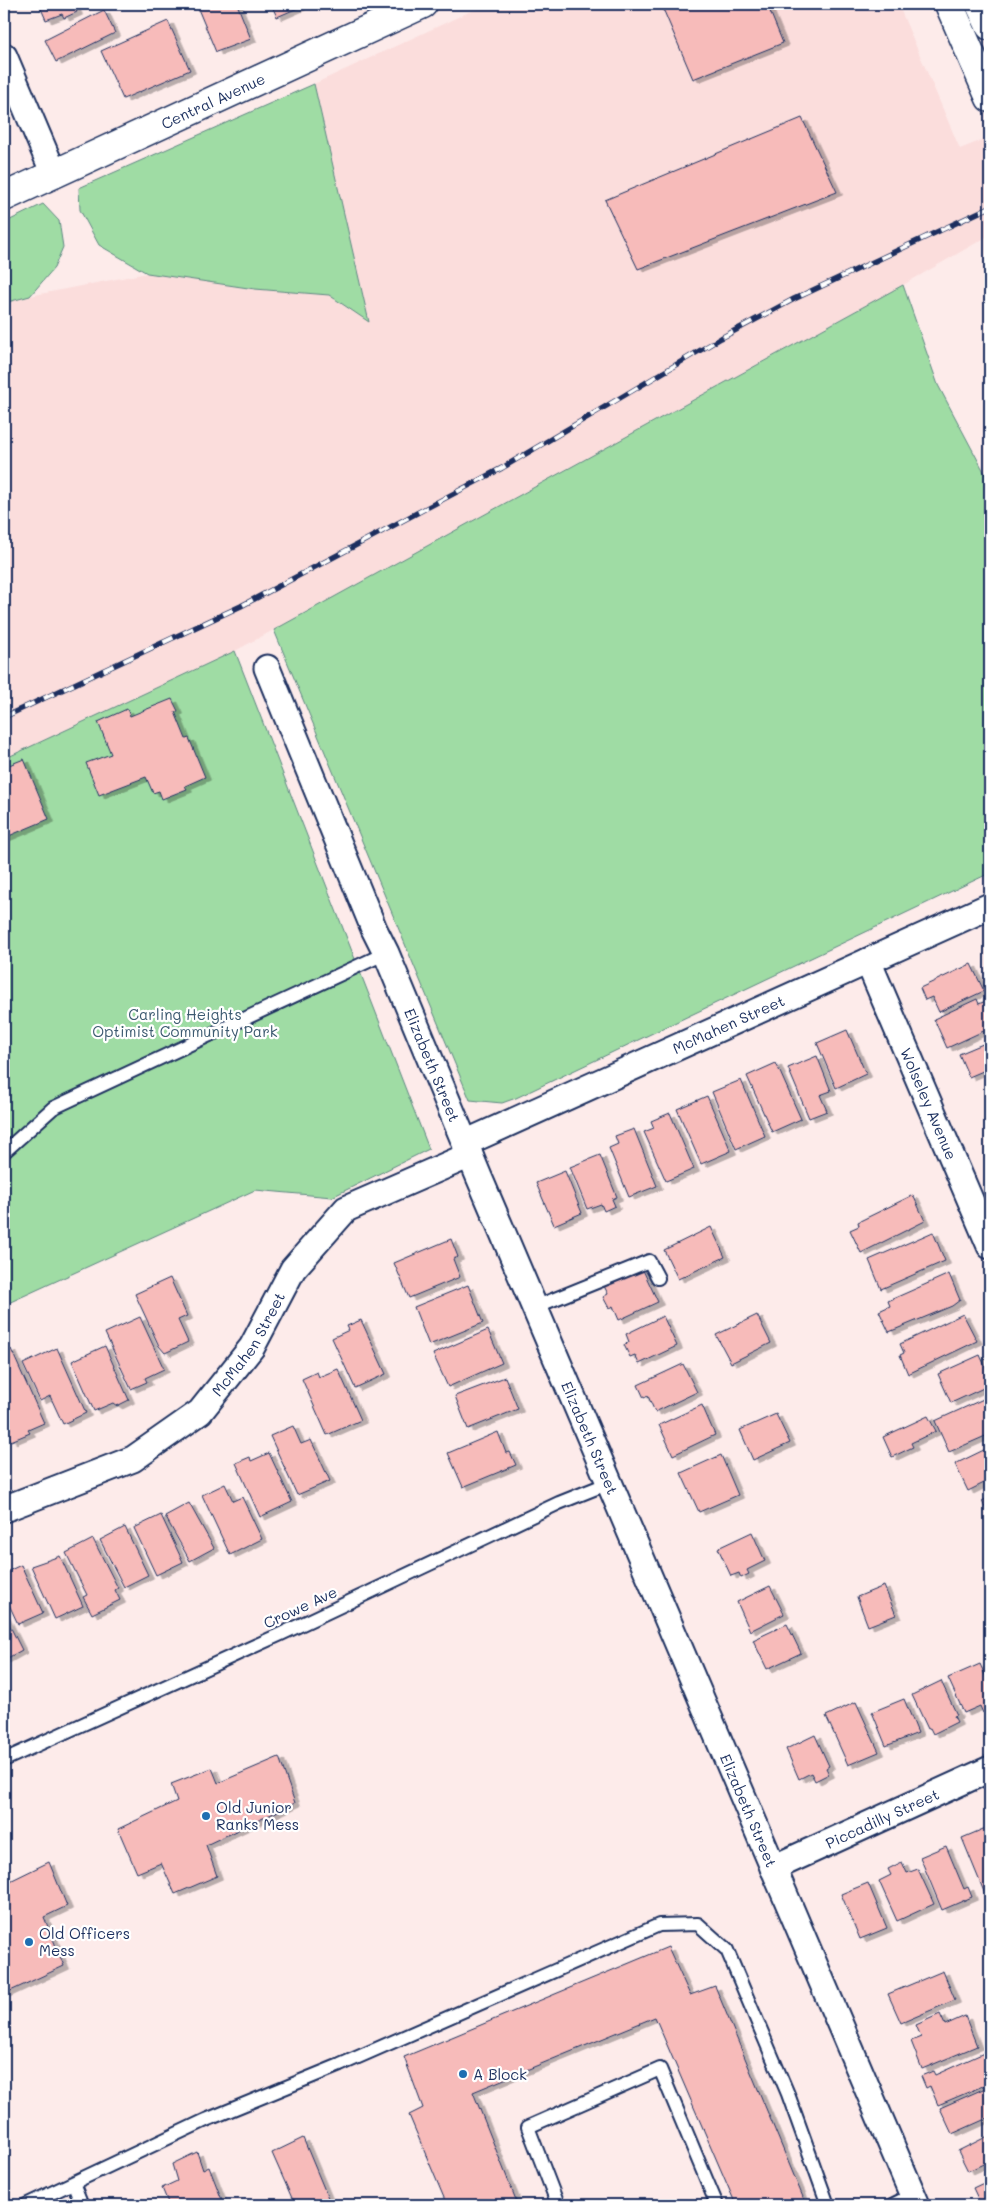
<svg xmlns="http://www.w3.org/2000/svg" width="994" height="2209" font-family="Mali,sans-serif">
	<style>
		.built { fill: #fbdddc }
		.green { fill: #9fdca4; stroke: #5d8681 }
		.building { fill: #f7bbba; stroke: #1b2f5e; filter: url(#shadow) }
		.lines { fill: none; stroke-linecap: round; stroke-linejoin: round }
		.lane-casing { stroke: #1b2f5e; stroke-width: 16 }
		.street-casing { stroke: #1b2f5e; stroke-width: 29 }
		.secondary-casing { stroke: #1b2f5e; stroke-width: 31 }
		.lane { stroke: #fff; stroke-width: 12 }
		.street { stroke: #fff; stroke-width: 25 }
		.secondary { stroke: #fff; stroke-width: 28 }
		.rail-casing { stroke: #1b2f5e; stroke-width: 5.5 }
		.rail { stroke: #fff; stroke-width: 4; stroke-dasharray: 11; stroke-linecap: butt }
		.poi-dot { fill: #1f6fb2; stroke: #fff; stroke-width: 2 }
		.labels { text-anchor: middle; dominant-baseline: central; stroke-width: 4.5; stroke-linejoin: round; paint-order: stroke }
		.street-label { font-size: 15px; fill: #1b2f5e; stroke: #fff }
		.park-label { font-size: 15px; fill: #3c5a70; stroke: #fff }
		.poi-label { font-size: 15px; fill: #1b2f5e; stroke: #fff; text-anchor: start }
	</style>
	<defs>
		<filter id="shadow"><feDropShadow dx="5.5" dy="3" stdDeviation="0" flood-color="#0004"/></filter>
	</defs>
	<rect width="100%" height="100%" fill="#fdebea"/>
	<filter id="ink" filterUnits="userSpaceOnUse"><feTurbulence type="fractalNoise" baseFrequency=".02" numOctaves="2"/><feDisplacementMap in="SourceGraphic" scale="10" xChannelSelector="R" yChannelSelector="G"/><feConvolveMatrix kernelMatrix="1 2 1 2 8 2 1 2 1" color-interpolation-filters="sRGB"/></filter>
	<g filter="url(#ink)">
		<!-- built -->
		<path class="built" d="M486 4H898L960 149 990 137V235L903 285 235 651 4 759V303L30 296 147 273 255 289 329 295 369 322 314 84Z"/>
		<!-- green -->
		<path class="green" d="M314 84 369 322 329 295 255 289 147 273 99 245 80 210 79 188Z
			M43 204 59 221 63 247 54 268 30 296 4 303V223Z
			M903 285 938 385 990 483V873L516 1098 502 1103 470 1100 274 630Z
			M235 651 429 1149 332 1197 255 1190 4 1305V759Z"/>
		<!-- building -->
		<path class="building" d="M39 4H82L75 7 77 12 64 18 62 14 46 20Z
			M196 4H237L251 39 216 52Z
			M271 4H299L300 7 277 17Z
			M661 4H767L783 43 693 79Z
			M104 10 115 33 56 62 45 40Z
			M168 21 190 70 123 99 101 51Z
			M802 118 837 192 638 269 605 200Z
			M172 699 178 711 175 712 186 739 189 738 205 777 185 786 187 789 162 799 159 791 153 793 146 777 99 795 86 763 111 754 98 722 127 709 130 716Z
			M24 759 49 819 4 838V767Z
			M971 964 984 991 939 1012 932 997 925 1000 920 988Z
			M977 999 979 1004 990 999V1028L947 1048 934 1019Z
			M847 1030 866 1074 836 1088 817 1043Z
			M990 1041V1068L969 1077 959 1054Z
			M817 1056 831 1091 820 1095 827 1111 809 1118 788 1068Z
			M776 1063 801 1119 772 1132 747 1076Z
			M741 1080 765 1136 736 1149 712 1092Z
			M707 1096 731 1151 701 1164 677 1109Z
			M670 1113 694 1169 666 1181 644 1132 654 1128 651 1121Z
			M634 1129 657 1186 629 1197 609 1148 618 1144 615 1136Z
			M600 1155 617 1197 612 1199 615 1206 604 1211 601 1204 587 1209 570 1167Z
			M565 1171 582 1213 554 1225 536 1183Z
			M913 1195 925 1221 861 1253 850 1230 859 1226 858 1222Z
			M711 1227 725 1257 678 1279 664 1250Z
			M933 1232 945 1261 881 1289 869 1260Z
			M451 1239 458 1257 453 1259 460 1277 409 1298 394 1263Z
			M642 1268 658 1302 619 1320 613 1306 609 1308 603 1297 608 1294 604 1286Z
			M949 1274 960 1300 952 1306 889 1332 879 1311 890 1306 888 1301Z
			M170 1278 187 1316 178 1320 188 1342 165 1353 159 1346 135 1294Z
			M468 1285 483 1323 429 1345 414 1307Z
			M963 1314 977 1341 908 1374 900 1355 904 1353 900 1344Z
			M757 1315 771 1343 731 1363 716 1335Z
			M663 1316 677 1346 639 1364 635 1355 630 1357 624 1345 629 1342 626 1334Z
			M140 1317 164 1369 145 1378 147 1382 131 1389 105 1333Z
			M361 1320 386 1374 355 1388 332 1338 349 1330 347 1326Z
			M488 1330 502 1363 448 1387 433 1354Z
			M105 1346 129 1400 117 1406 113 1403 94 1411 72 1361Z
			M57 1348 86 1413 63 1424 50 1396 40 1401 23 1364Z
			M11 1349 44 1423 28 1430 30 1433 11 1441 4 1425V1353Z
			M980 1355 990 1377V1385L951 1403 938 1374Z
			M683 1364 697 1392 655 1412 648 1396 644 1398 638 1385Z
			M338 1369 361 1420 327 1435 302 1379 317 1372 319 1377Z
			M505 1377 518 1409 468 1429 455 1396Z
			M990 1396V1434L949 1452 935 1421Z
			M702 1405 715 1435 673 1455 659 1425Z
			M776 1414 790 1443 753 1460 740 1430Z
			M928 1416 936 1431 911 1443 913 1447 892 1457 883 1437Z
			M293 1426 301 1444 311 1440 330 1481 297 1495 270 1436Z
			M498 1432 506 1453 510 1452 516 1465 463 1487 448 1453Z
			M990 1447V1480L968 1491 955 1464Z
			M269 1453 292 1502 260 1517 236 1463 250 1457 251 1461Z
			M721 1455 738 1495 699 1512 681 1473Z
			M225 1484 233 1501 242 1497 262 1539 230 1555 202 1495Z
			M990 1497V1519L982 1501Z
			M189 1503 214 1548 190 1561 165 1516Z
			M161 1515 183 1562 156 1575 134 1528Z
			M125 1527 148 1575 124 1587 100 1540Z
			M752 1532 765 1561 747 1570 749 1574 741 1578 739 1573 731 1576 718 1548Z
			M93 1539 118 1588 115 1590 120 1600 92 1614 83 1597 87 1595 66 1553Z
			M60 1556 83 1606 55 1619 31 1566Z
			M21 1565 43 1613 18 1624 4 1594V1573Z
			M770 1586 784 1614 750 1631 737 1602Z
			M884 1586 896 1615 868 1626 857 1597Z
			M4 1614 22 1650 4 1660Z
			M787 1624 801 1653 767 1669 753 1640Z
			M980 1664 990 1686V1710L983 1713 980 1706 964 1713 948 1678Z
			M941 1681 957 1715 954 1716 957 1722 933 1734 930 1728 928 1729 912 1695Z
			M904 1699 918 1733 886 1746 872 1712Z
			M856 1702 879 1752 848 1765 826 1716Z
			M815 1735 829 1766 826 1768 829 1774 815 1781 811 1773 799 1779 786 1749Z
			M279 1757 295 1803 206 1845 217 1876 175 1894 161 1863 137 1873 118 1829 177 1801 171 1784 212 1768 218 1783Z
			M988 1827 990 1833V1897L987 1899 962 1838Z
			M946 1846 964 1889 968 1887 972 1897 942 1910 920 1857Z
			M49 1862 67 1906 44 1917 64 1966 4 1994V1884Z
			M902 1862 907 1873 918 1869 934 1904 897 1921 879 1881 891 1875 888 1869Z
			M868 1883 887 1928 860 1939 841 1894Z
			M668 1947 690 1995 715 1986 805 2202 799 2205H736L655 2017 473 2092 518 2205H447L409 2115 423 2108 404 2057Z
			M943 1971 955 2000 901 2023 888 1994Z
			M940 2014 945 2025 965 2016 977 2046 922 2069 911 2041 921 2037 916 2025Z
			M984 2053 990 2067V2083L938 2105 930 2086 926 2088 921 2076 933 2071 935 2075Z
			M990 2086V2117L952 2134 940 2108Z
			M990 2135V2161L968 2171 958 2151Z
			M303 2138 331 2205H295L272 2153Z
			M197 2152 203 2170 209 2167 224 2205H169L162 2188 177 2181 172 2164Z
			M990 2180V2203L981 2205 973 2188Z"/>
		<g class="lines">
			<!-- lane casing -->
			<g class="lane-casing">
				<path id="lane" d="M4 1152 53 1108 386 953
					M535 1307 649 1261 658 1278
					M4 1760 281 1634 559 1503 609 1483
					M73 2183 82 2205
					M26 2205 206 2120 340 2065 659 1925 698 1924 727 1950 788 2094 828 2205
					M558 2205 528 2127 660 2069 717 2205
					M892 2205 912 2195"/>
			</g>
			<!-- street casing -->
			<g class="street-casing">
				<g id="street">
					<path d="M4 56 54 174"/>
					<path id="s1" d="M267 668 374 929 386 953 479 1177 917 2205"/>
					<path id="s2" d="M868 961 990 1246"/>
					<path id="s3" d="M465 1143 990 906"/>
					<path id="s4" d="M4 1509 133 1459 200 1412 252 1347 293 1269 346 1209 470 1155"/>
					<path id="s5" d="M773 1868 990 1769"/>
				</g>
			</g>
			<!-- secondary casing -->
			<g class="secondary-casing">
				<g id="secondary">
					<path d="M949 4 990 98"/>
					<path d="M980 4 990 26"/>
					<path id="s6" d="M4 197 423 4"/>
				</g>
			</g>
			<!-- lane -->
			<use href="#lane" class="lane"/>
			<!-- street -->
			<use href="#street" class="street"/>
			<!-- secondary -->
			<use href="#secondary" class="secondary"/>
			<!-- rail casing -->
			<g class="rail-casing">
				<path id="rail" d="M4 717 241 606 502 468 721 338 794 299 990 207"/>
			</g>
			<!-- rail -->
			<use href="#rail" class="rail"/>
		</g>
	</g>
	<!-- markers -->
	<g class="poi-dot">
		<circle cx="206" cy="1816" r="5"/>
		<circle cx="29" cy="1942" r="5"/>
		<circle cx="463" cy="2074" r="5"/>
	</g>
	<g class="labels">
		<!-- street labels -->
		<g class="street-label">
			<text stroke="none"><textPath href="#s6" startOffset="230">Central Avenue</textPath></text>
			<text stroke="none"><textPath href="#s3" startOffset="289">McMahen Street</textPath></text>
			<text stroke="none"><textPath href="#s1" startOffset="430">Elizabeth Street</textPath></text>
			<text stroke="none"><textPath href="#s2" startOffset="155">Wolseley Avenue</textPath></text>
			<text stroke="none"><textPath href="#s4" startOffset="304">McMahen Street</textPath></text>
			<text stroke="none"><textPath href="#s1" startOffset="835">Elizabeth Street</textPath></text>
			<text transform="translate(300 1607) rotate(-25)">Crowe Ave</text>
			<text stroke="none"><textPath href="#s1" startOffset="1240">Elizabeth Street</textPath></text>
			<text stroke="none"><textPath href="#s5" startOffset="120">Piccadilly Street</textPath></text>
		</g>
		<!-- park labels -->
		<g class="park-label">
			<text x="185" y="1014">Carling Heights<tspan x="185" dy="17">Optimist Community Park</tspan></text>
		</g>
		<!-- poi labels -->
		<g class="poi-label">
			<text x="216" y="1807">Old Junior<tspan x="216" dy="17">Ranks Mess</tspan></text>
			<text x="39" y="1933">Old Officers<tspan x="39" dy="17">Mess</tspan></text>
			<text x="473" y="2074">A Block</text>
		</g>
	</g>
	<!-- margin -->
	<rect width="994" height="2209" fill="none" stroke="#fff" stroke-width="20"/>
	<rect x="10" y="10" width="974" height="2189" fill="none" stroke="#1b2f5e" stroke-width="2" filter="url(#ink)"/>
</svg>
